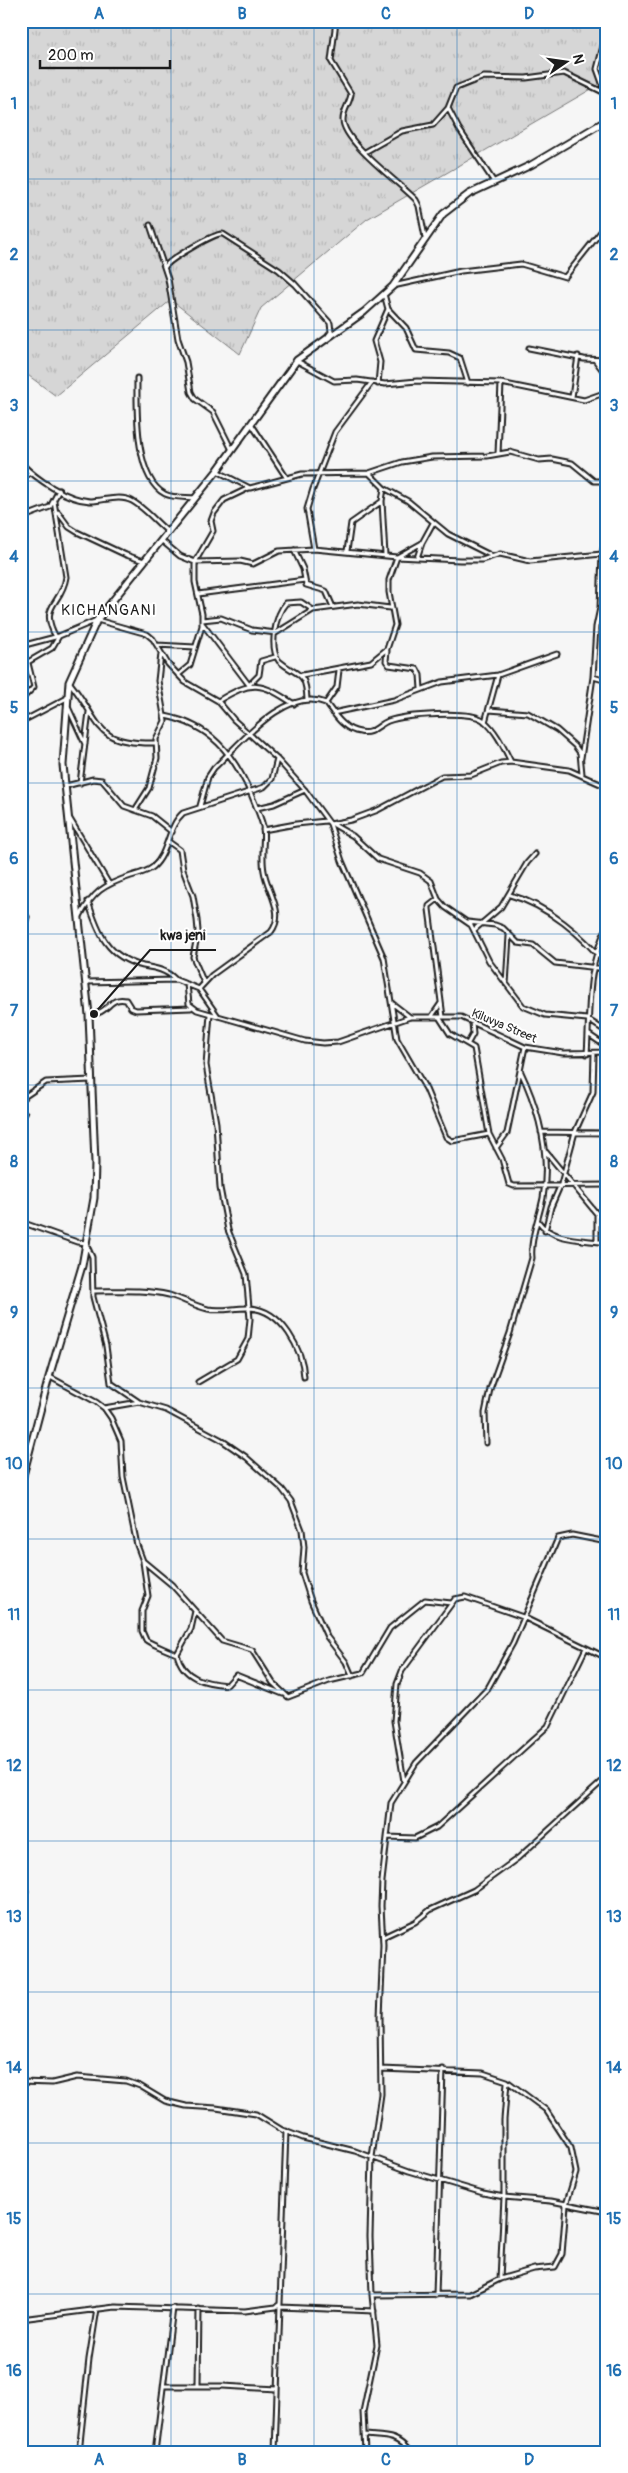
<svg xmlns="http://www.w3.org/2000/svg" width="628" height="2473" font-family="Pangolin,sans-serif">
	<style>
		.grass { fill: url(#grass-tufts); stroke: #797979 }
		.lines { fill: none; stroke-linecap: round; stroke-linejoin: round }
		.street-casing { stroke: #1c1c1c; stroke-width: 7 }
		.secondary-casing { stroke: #1c1c1c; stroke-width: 9 }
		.street { stroke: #fff; stroke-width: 3 }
		.secondary { stroke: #fff; stroke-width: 5 }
		.grid { fill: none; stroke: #1f6fb2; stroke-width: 1; stroke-opacity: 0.55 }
		.labels { text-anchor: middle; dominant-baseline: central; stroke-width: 4; stroke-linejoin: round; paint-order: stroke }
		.street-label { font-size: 12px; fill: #1c1c1c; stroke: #fff }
		.quarter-label { font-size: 15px; letter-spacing: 1px; fill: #1c1c1c; stroke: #fff }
		.leader { fill: none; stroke: #1c1c1c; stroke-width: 2 }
		.callout-dot { fill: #1c1c1c; stroke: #fff; stroke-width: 2 }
		.callout-label { font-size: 14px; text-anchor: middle; font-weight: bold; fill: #1c1c1c; stroke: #fff; stroke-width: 4; stroke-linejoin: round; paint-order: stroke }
		.neatline { fill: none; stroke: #1f6fb2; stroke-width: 2 }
		.grid-label { font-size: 16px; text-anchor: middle; font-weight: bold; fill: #1f6fb2 }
	</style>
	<defs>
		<pattern id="grass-tufts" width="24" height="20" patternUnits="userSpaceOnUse" patternTransform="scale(1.25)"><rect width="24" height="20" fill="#d6d6d6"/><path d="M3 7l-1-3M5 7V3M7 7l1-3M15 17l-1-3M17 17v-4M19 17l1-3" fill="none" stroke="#b7b7b7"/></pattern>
	</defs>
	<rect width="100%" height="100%" fill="#f6f6f6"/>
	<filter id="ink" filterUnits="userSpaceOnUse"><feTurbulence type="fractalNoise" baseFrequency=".02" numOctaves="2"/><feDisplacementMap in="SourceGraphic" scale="10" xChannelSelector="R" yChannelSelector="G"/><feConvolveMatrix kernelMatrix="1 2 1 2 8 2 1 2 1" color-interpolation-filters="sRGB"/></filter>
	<g filter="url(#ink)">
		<!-- grass -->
		<path class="grass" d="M21 21H607V80L367 219 261 308 240 354 171 300 56 396 21 370Z"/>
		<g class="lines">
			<!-- street casing -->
			<g class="street-casing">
				<path id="street" d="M336 21 331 61 351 94C350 103 343 110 343 120 343 142 400 183 416 200L419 206 425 237
					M603 21 604 34
					M607 31 597 69 607 97
					M448 108 459 129 494 182
					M365 152 402 131 433 125 448 108 456 88 484 77 526 78 564 73 605 93
					M150 225 168 279 178 339 186 362 191 392 195 399 213 412 232 450
					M165 267C168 260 216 232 223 234L279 270 295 284 330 323 331 332 328 336
					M393 286 461 271 521 264 565 277 607 224
					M388 309 406 328 416 350 449 353 460 358 468 383
					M529 348 584 359 607 360
					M595 360 607 376
					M297 361 334 381 357 380 385 384 417 381 501 383 584 400 607 392
					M137 378C137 408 134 478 165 494 173 498 185 497 195 498
					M378 384 380 362 374 341 388 309 384 294
					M572 397 578 356
					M252 425 286 477
					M498 454 501 383
					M21 463C36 479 67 500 90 501 103 501 120 494 132 501 145 508 156 522 167 531
					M217 471 250 488 302 474 369 473 384 488 408 501 448 534 490 555
					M369 473 402 462 432 457 487 456 510 452 539 460 552 459 572 463 594 481H607
					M21 477 31 473
					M384 488 382 501 385 555
					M54 501 66 577C62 605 38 605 56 637
					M58 512 69 527 77 532 126 555 144 561
					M21 518 50 507 59 490
					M161 540 180 556 195 562 240 561 253 564 279 551 314 549 397 557 460 560H482L500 554 530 561 602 554
					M314 549 307 509 313 489 335 432 372 382
					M294 550 303 569 306 585 326 591 333 607
					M347 551 351 523 381 502
					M417 558 422 543 433 523
					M601 577 607 578
					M198 594 305 580
					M202 620 221 618 252 630 276 633 313 610 358 604 390 608
					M202 623 249 685
					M157 645 195 647
					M21 646 59 636 97 620 147 634 153 639 168 664 185 682 218 701 234 720 277 759 305 790 330 824 351 820 378 810 442 776 471 775 501 763 511 762 569 770 607 787
					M387 651 386 661 389 665 417 669 420 675 421 689
					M21 666 52 648 59 636
					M178 675 190 665 202 626V614L195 582V562L213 531 211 521 214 513 224 500 249 488
					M302 675 371 662 387 649 395 625 389 592V580L397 557 422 543
					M593 677 607 681
					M70 683C103 724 93 744 156 743
					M249 685 259 675 261 661 275 657
					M21 700 34 687 28 663
					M307 700C306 670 298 677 279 661 269 648 275 615 286 603L301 602 313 610
					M218 701C252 680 261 682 294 704
					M326 703 337 687 339 670
					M68 707 85 744
					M489 710 528 713 557 730 575 746 580 753 582 774
					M333 713 394 700 442 682 498 675 557 654
					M165 716C210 725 233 753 251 794 255 804 260 815 263 826 265 838 261 856 264 871 267 891 286 913 271 932L212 975 199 989
					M21 722 67 698
					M485 722 498 675
					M581 758 593 677 596 627 600 608 602 554 607 530
					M80 783 89 712
					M66 786 93 779 102 780 124 806 152 816 172 832
					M200 806 208 777 214 768C240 744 285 686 326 703 335 715 344 730 360 732 372 735 378 725 388 721 405 715 469 710 483 720 496 730 504 748 511 762
					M257 808 274 804 305 790
					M135 810 149 788 157 758 156 739 165 721 158 681 161 654
					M70 819 109 884
					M330 824 342 861 384 958 397 1039 426 1089 446 1137 452 1141 489 1134
					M334 825 353 836 378 859 420 873 431 881 438 899 445 907 471 925 489 961 523 1006 545 1015 587 1019 607 1032
					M263 830 296 824 326 821
					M169 842 180 850 183 870 193 896 197 920 198 931 193 957 204 983
					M510 895C547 905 584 936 607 966
					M438 899 429 906V909L443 1017
					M88 901C98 933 107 957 143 966 156 968 166 970 175 979
					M79 918C93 892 103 885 131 876 138 874 147 872 153 867 169 853 167 827 183 813L264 787 272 779 277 759
					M468 922 495 925 503 928 518 943 533 945 555 963 607 969
					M474 930 501 907 527 863 535 854
					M21 937 27 917
					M86 982 176 980 199 989 218 1016
					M187 984 189 1004 197 1010 305 1041 323 1043 338 1042 410 1017H461L525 1047 563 1053 607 1052
					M506 984 509 936
					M393 1004 410 1017
					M89 1015C109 1014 109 996 126 1000L131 1008 136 1010 191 1008
					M432 1016 441 1003
					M439 1017 450 1034 474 1048 489 1134 502 1159 509 1184 514 1186 607 1185
					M588 1034 607 1047
					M468 1043 473 1034 472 1022
					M587 1054C590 1010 586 968 607 927
					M21 1099 46 1082 91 1080
					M21 1110 25 1113
					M541 1132 607 1133
					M496 1148 507 1133 525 1047
					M546 1152 597 1214V1241
					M538 1221C552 1242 585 1239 607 1243
					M21 1222 77 1242 87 1243
					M545 1231 551 1207 561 1184 575 1132 593 1092 594 1053
					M87 1246 92 1257 93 1297 106 1346 111 1383 139 1402
					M93 1291C118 1291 144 1289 169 1295 182 1299 195 1306 208 1309 223 1312 236 1307 250 1308 282 1310 303 1350 304 1377
					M50 1377 96 1402 104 1408 111 1418 121 1441 123 1477 137 1545 143 1561 172 1585 222 1641 252 1650 273 1683 288 1697 329 1681 363 1673 390 1628 425 1600 451 1603
					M198 1382 237 1359 248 1339 250 1319 246 1274 228 1230 220 1188 216 1123 206 1065 210 1014
					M104 1408 139 1402 166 1410 220 1439 246 1457 282 1489 291 1501 302 1530 304 1547 302 1573 311 1601 327 1637 346 1662 352 1676
					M486 1443 485 1413 490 1389 510 1333 532 1258C530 1238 539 1218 543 1198 551 1153 539 1110 520 1070
					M143 1562 148 1596 142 1611V1631L146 1640C149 1643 176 1654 177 1654L191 1629 195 1611
					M177 1654C183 1679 205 1683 227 1685L236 1675 283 1694
					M404 1781 394 1721 397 1684 402 1671 455 1599 465 1597 523 1617 607 1658
					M387 1837 415 1838 437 1827 548 1726 586 1648
					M21 1879 26 1891 21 1900
					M383 1937 415 1922 430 1910 474 1890 518 1858 607 1777
					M21 2082 52 2083 77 2077 126 2081 140 2086 165 2101 186 2106 216 2108 256 2114 282 2130 303 2138 355 2151 409 2171 483 2193 504 2197 551 2201 607 2212
					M500 2279 504 2197V2120L507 2082
					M372 2295 470 2294 500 2279 534 2269 555 2267 562 2254 566 2205 576 2172 571 2148 546 2110 507 2081 483 2073 381 2069
					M436 2295 443 2070
					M280 2307 374 2311
					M21 2319 115 2307 245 2311 276 2307 280 2304 286 2131
					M198 2385 199 2309
					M164 2386H223L277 2389
					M364 2435C384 2437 396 2434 410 2452
					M79 2452 89 2359 97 2309
					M155 2452 173 2308
					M275 2452 280 2305
					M365 2452 363 2412 377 2345 372 2295 370 2236 372 2157 381 2094 380 2017 383 1945 381 1906 382 1881 391 1803 416 1763 488 1688 513 1643 558 1538 572 1535 607 1542"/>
			</g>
			<!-- secondary casing -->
			<g class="secondary-casing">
				<path id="secondary" d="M21 1483 49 1377 82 1266 94 1198 95 1163 89 1015 63 765 69 682 97 620 217 471 297 360 364 312 393 286 443 214 469 194 531 165 607 120"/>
			</g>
			<!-- street -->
			<use href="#street" class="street"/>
			<!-- secondary -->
			<use href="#secondary" class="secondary"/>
		</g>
	</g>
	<!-- grid -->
	<path class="grid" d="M171 21V2452M314 21V2452M457 21V2452M21 179H607M21 330H607M21 481H607M21 632H607M21 783H607M21 934H607M21 1085H607M21 1236H607M21 1388H607M21 1539H607M21 1690H607M21 1841H607M21 1992H607M21 2143H607M21 2294H607"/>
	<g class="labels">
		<!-- street labels -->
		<g class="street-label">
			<text transform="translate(504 1026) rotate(23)">Kiluvya Street</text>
		</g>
		<!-- quarter labels -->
		<g class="quarter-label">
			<text x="109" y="610">KICHANGANI</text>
		</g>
	</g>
	<!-- callouts -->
	<path class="leader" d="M94 1014L150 950H216"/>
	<circle class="callout-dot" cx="94" cy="1014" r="5"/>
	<g class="callout-label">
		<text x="183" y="940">kwa jeni</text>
	</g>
	<!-- margin -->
	<rect width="628" height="2473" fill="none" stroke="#fff" stroke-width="55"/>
	<!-- north arrow -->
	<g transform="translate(566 62) rotate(77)" stroke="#ffffff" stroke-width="4" paint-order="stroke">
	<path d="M0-4L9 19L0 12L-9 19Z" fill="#1c1c1c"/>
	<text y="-8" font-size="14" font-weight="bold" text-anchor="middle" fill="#1c1c1c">N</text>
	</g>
	<!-- scale -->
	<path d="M40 60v8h130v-8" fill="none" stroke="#1c1c1c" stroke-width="2.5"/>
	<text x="48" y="60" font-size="15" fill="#1c1c1c" stroke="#ffffff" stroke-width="4" paint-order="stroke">200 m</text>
	<rect x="28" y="28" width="572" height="2418" class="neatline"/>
	<g class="grid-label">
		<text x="99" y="19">A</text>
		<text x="242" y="19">B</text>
		<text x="386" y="19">C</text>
		<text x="529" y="19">D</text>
		<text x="14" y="109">1</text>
		<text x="614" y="109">1</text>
		<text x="14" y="260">2</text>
		<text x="614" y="260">2</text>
		<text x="14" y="411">3</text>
		<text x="614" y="411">3</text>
		<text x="14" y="562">4</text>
		<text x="614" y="562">4</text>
		<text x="14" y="713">5</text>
		<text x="614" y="713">5</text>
		<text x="14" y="864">6</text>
		<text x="614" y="864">6</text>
		<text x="14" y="1016">7</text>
		<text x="614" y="1016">7</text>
		<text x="14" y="1167">8</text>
		<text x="614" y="1167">8</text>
		<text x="14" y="1318">9</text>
		<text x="614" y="1318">9</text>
		<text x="14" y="1469">10</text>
		<text x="614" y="1469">10</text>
		<text x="14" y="1620">11</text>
		<text x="614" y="1620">11</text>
		<text x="14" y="1771">12</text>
		<text x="614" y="1771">12</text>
		<text x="14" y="1922">13</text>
		<text x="614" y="1922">13</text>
		<text x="14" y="2073">14</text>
		<text x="614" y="2073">14</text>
		<text x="14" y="2224">15</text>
		<text x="614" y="2224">15</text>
		<text x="14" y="2376">16</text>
		<text x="614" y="2376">16</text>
		<text x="99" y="2465">A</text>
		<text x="242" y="2465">B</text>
		<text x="386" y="2465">C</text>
		<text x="529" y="2465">D</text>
	</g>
</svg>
